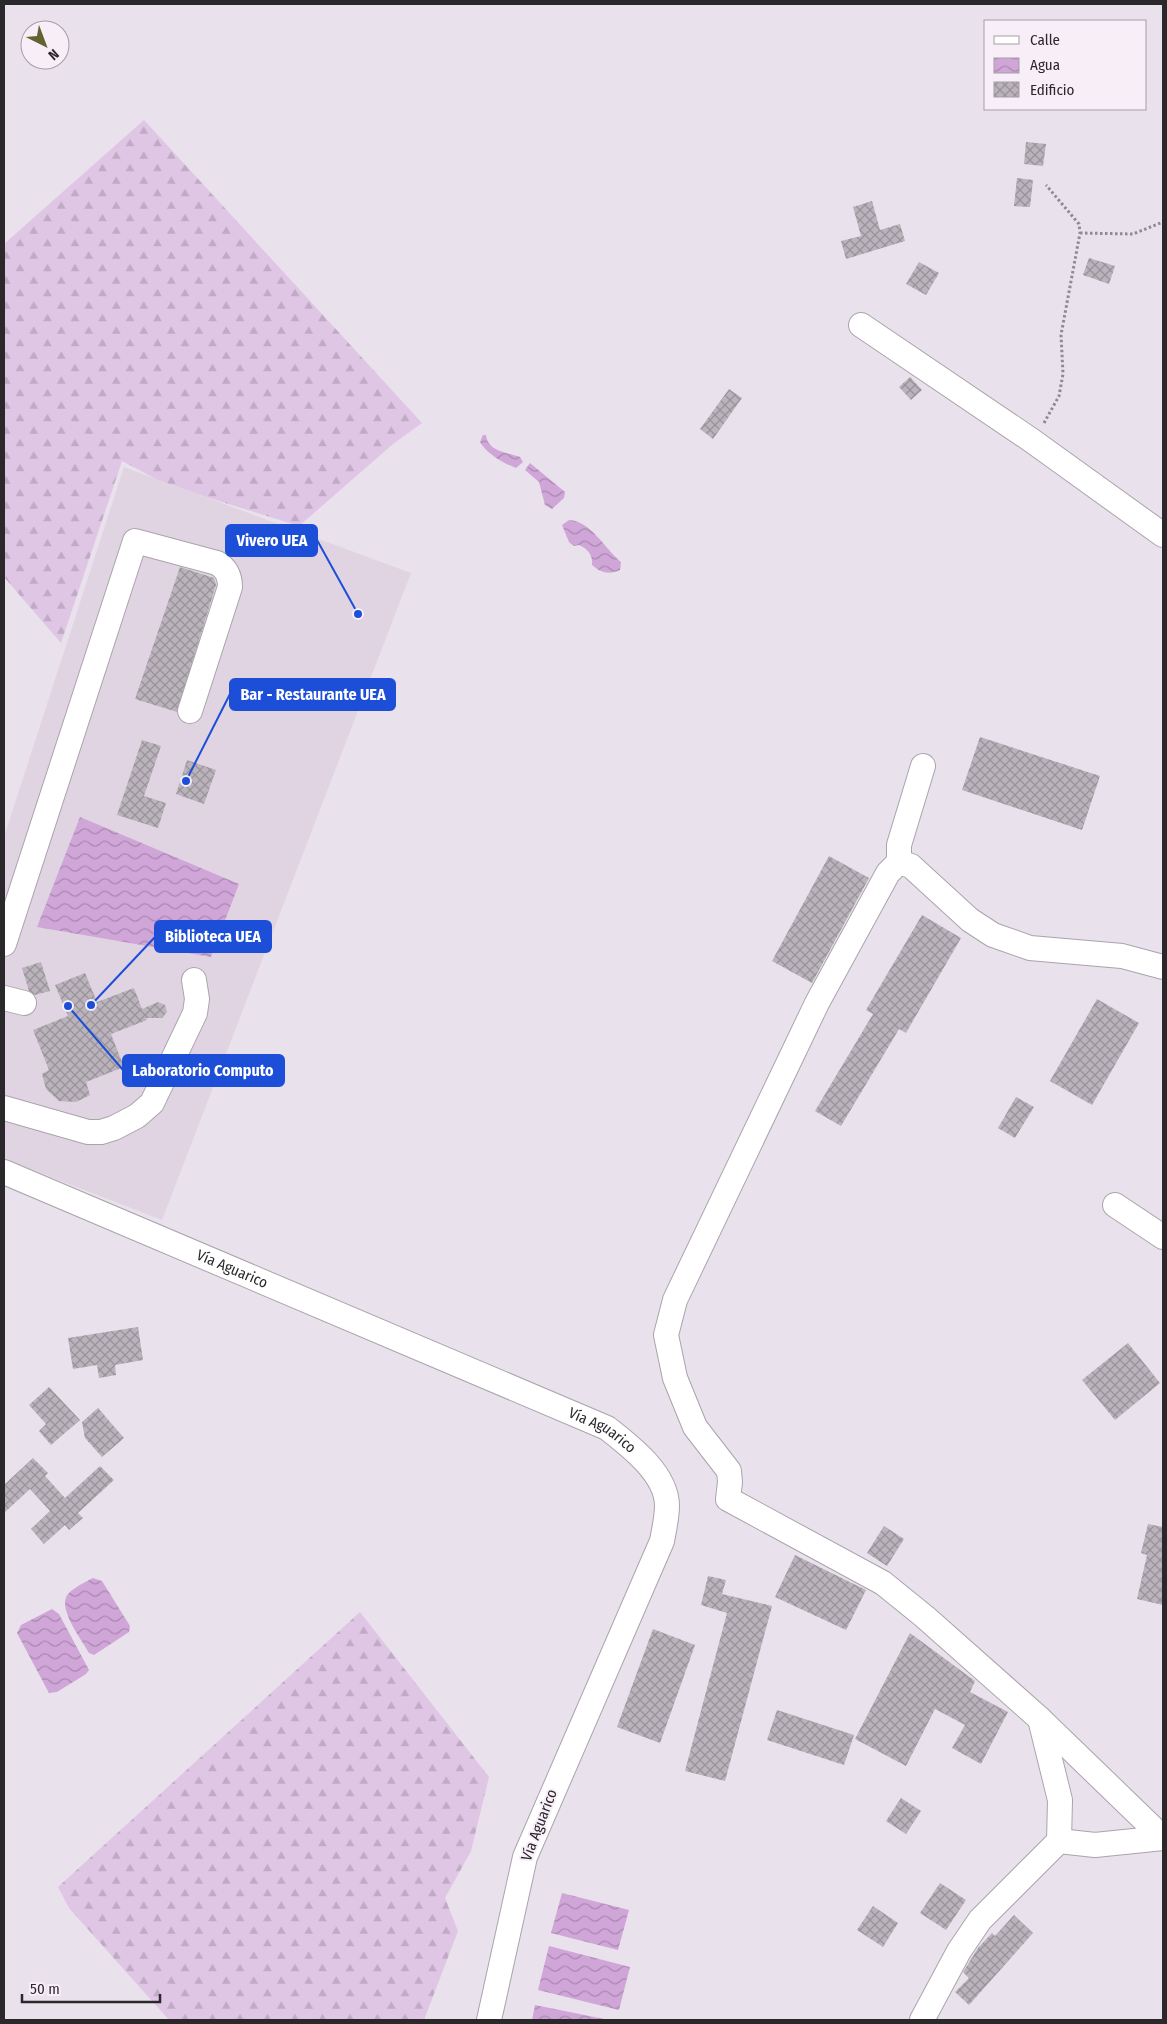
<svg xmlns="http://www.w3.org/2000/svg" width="1167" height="2024" font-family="'Fira Sans Condensed',sans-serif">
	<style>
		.built { fill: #e0d4e3 }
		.forest { fill: url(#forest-firs) }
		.water { fill: url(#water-waves) }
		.building { fill: url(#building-cross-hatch) }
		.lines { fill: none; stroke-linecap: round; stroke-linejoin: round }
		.minor-casing { stroke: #aba3ac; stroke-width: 26 }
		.path { stroke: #8f8a91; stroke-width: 3; stroke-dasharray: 2.5 2.5; stroke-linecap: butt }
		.minor { stroke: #fff; stroke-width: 24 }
		.labels { text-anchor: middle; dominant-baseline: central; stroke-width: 4; stroke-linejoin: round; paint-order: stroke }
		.street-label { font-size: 15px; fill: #2b282c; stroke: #f7eef8 }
		.leader { fill: none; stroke: #1d4ed8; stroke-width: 2 }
		.callout-dot { fill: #1d4ed8; stroke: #f7eef8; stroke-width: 2 }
		.callout { fill: #1d4ed8; stroke: #1d4ed8; stroke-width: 2 }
		.callout-label { font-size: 16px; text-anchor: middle; font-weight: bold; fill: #fff }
	</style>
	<defs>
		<pattern id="forest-firs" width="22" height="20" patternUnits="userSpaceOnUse" patternTransform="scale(1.25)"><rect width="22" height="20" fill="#e0c6e5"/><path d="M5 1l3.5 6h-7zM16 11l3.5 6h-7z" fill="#c0aac5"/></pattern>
		<pattern id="water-waves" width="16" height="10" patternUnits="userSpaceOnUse" patternTransform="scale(1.25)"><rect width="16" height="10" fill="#d0a6d8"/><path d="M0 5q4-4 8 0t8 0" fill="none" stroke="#a987af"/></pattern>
		<pattern id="building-cross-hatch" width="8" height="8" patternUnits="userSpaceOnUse" patternTransform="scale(1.25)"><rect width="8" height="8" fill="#bbb3bc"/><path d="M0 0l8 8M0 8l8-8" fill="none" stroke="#989299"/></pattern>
	</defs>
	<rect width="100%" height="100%" fill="#e9e1eb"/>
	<!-- built -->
	<path class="built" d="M124 467 411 573 162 1220 4 1159V837Z"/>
	<!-- forest -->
	<path class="forest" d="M144 120 422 423 393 444 299 526 206 497 156 479 122 461 61 643 4 577V244Z
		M360 1612 489 1777 471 1851 445 1898 458 1931 424 2020H169L69 1908 58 1887Z"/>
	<!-- water -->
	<path class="water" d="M483 435H486C488 452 507 452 520 457L523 462 516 468C503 463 487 454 480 442Z
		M530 463 565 492 564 498 552 509 545 505 539 482 525 470Z
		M569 520C591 521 606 550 621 562L620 570C609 575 601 573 592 565 593 555 588 549 579 545L574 546 569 542 562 525Z
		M80 817 239 884 211 957 37 927Z
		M93 1578 102 1581 130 1626 129 1632 94 1655 89 1653C82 1640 55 1606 69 1593 75 1587 85 1582 93 1578Z
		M52 1609 59 1614 89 1670 86 1674 57 1692 49 1693 17 1633 21 1625Z
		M562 1893 629 1910 618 1950 551 1933Z
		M549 1946 630 1967 619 2010 538 1990Z
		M535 2005 609 2020H532Z"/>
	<!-- building -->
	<path class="building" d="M1026 142 1046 144 1043 166 1024 164Z
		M1017 178 1033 180 1030 207 1014 206Z
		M872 201 880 230 900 224 905 241 846 259 841 241 861 236 853 207Z
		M1089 258 1115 266 1109 284 1083 275Z
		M919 262 939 273 926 295 906 284Z
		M910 377 922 390 911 400 899 387Z
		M729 389 742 398 713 439 700 429Z
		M180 567 214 578 216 585 177 712 135 699Z
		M980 737 1100 776 1082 830 962 790Z
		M142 740 161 746 144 796 166 803 158 828 117 815Z
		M187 760 216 770 204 804 176 794Z
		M829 856 869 878 812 983 772 961Z
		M922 915 961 938 906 1033 899 1029 841 1126 815 1111 873 1014 866 1010Z
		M41 962 50 991 35 995 29 991 22 968Z
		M85 973 97 1002 134 988 142 1009 158 1002 165 1005 167 1012 162 1018H146L147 1020 111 1034 124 1067 86 1082 90 1095 76 1102 59 1101 46 1089 42 1074 49 1070 33 1030 68 1016 55 985Z
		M1097 999 1139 1023 1092 1105 1050 1081Z
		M1016 1097 1034 1107 1015 1138 998 1128Z
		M138 1327 143 1360 115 1365 116 1375 99 1378 97 1365 73 1369 68 1338Z
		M1128 1343 1160 1383 1115 1420 1082 1380Z
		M49 1387 80 1420 51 1445 39 1431 46 1424 29 1405Z
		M98 1408 124 1438 102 1457 85 1438 82 1422Z
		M33 1458 48 1473 45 1476 65 1498 100 1466 114 1480 78 1513 83 1518 69 1530 65 1525 44 1544 31 1529 50 1511 30 1489 4 1513V1485Z
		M1148 1524 1163 1527V1605L1137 1599 1147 1555 1141 1553Z
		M884 1526 904 1539 887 1566 867 1553Z
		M795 1555 866 1590 846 1630 775 1597Z
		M708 1576 726 1580 722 1594 772 1606 725 1781 685 1771 727 1613 701 1605Z
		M653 1629 695 1645 660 1743 617 1727Z
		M910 1633 975 1681 970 1692 1008 1712 981 1764 952 1748 965 1725 935 1709 906 1766 855 1739Z
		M777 1710 854 1735 844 1765 767 1740Z
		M901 1798 921 1811 906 1834 886 1821Z
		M940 1883 966 1900 946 1930 920 1913Z
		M873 1906 898 1923 883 1947 857 1930Z
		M1014 1915 1033 1933 969 2005 955 1992 969 1978 963 1972 978 1948 992 1933 995 1936Z"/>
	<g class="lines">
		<!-- minor casing -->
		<g class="minor-casing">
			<g id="minor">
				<path d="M861 325 1031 440 1163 535"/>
				<path d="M899 862V845L923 766"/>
				<path d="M4 944 135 541 217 563C227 569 230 576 230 587L190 711"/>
				<path d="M1163 967 1122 956 1030 948 993 935 970 920 911 866 899 862 888 873 817 1003 675 1300 666 1335 675 1378 695 1427 729 1471 730 1482 728 1499 883 1583 925 1617 1040 1719 1163 1838"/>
				<path d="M4 998 24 1003"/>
				<path d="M4 1108 88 1132H101L114 1128 137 1116 152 1103 195 1013 197 999 194 980"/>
				<path id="s1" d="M4 1172 607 1428C630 1446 667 1474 667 1506 667 1517 664 1530 662 1541L525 1857 489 2020"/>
				<path d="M1115 1205 1163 1237"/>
				<path d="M1040 1719 1060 1800 1059 1841"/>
				<path d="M922 2020 959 1951 980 1920 1059 1841 1095 1845 1163 1838"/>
			</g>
		</g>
		<!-- path -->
		<path class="path" d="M1080 233 1133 234 1163 222
			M1044 423 1059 396 1063 374 1061 335 1080 233 1079 224 1046 185"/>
		<!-- minor -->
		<use href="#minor" class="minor"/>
	</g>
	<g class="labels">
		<!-- street labels -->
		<g class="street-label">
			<text stroke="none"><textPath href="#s1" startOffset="248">Vía Aguarico</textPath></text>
			<text stroke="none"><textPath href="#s1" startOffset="652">Vía Aguarico</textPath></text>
			<text transform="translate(539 1825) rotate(-69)">Vía Aguarico</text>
		</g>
	</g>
	<!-- callouts -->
	<path class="leader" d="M358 614L317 540M186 781L230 694M91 1005L155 937M68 1006L123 1070"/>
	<g class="callout-dot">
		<circle cx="358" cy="614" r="5"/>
		<circle cx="186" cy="781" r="5"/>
		<circle cx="91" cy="1005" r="5"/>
		<circle cx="68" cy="1006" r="5"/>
	</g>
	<g class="callout">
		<rect x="226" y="525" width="91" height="31" rx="5"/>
		<rect x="230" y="679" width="165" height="31" rx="5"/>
		<rect x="155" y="921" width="116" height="31" rx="5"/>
		<rect x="123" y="1055" width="161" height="31" rx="5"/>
	</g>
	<g class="callout-label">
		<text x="272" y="546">Vivero UEA</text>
		<text x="313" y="700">Bar - Restaurante UEA</text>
		<text x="213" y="942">Biblioteca UEA</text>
		<text x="203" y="1076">Laboratorio Computo</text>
	</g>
	<!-- border -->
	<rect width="1167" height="2024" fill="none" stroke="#2b282c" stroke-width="10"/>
	<!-- legend -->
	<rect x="984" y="20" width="162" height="90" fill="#f7eef8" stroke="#a59fa6"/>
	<rect x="994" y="36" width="25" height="8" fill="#ffffff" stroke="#a59fa6"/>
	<text x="1030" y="45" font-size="15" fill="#2b282c">Calle</text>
	<rect x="994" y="58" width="25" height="15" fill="url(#water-waves)" stroke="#a59fa6"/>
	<text x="1030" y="70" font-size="15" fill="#2b282c">Agua</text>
	<rect x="994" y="82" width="25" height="15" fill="url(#building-cross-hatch)" stroke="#a59fa6"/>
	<text x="1030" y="95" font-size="15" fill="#2b282c">Edificio</text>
	<!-- north arrow -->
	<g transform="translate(45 45) rotate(138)"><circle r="24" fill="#f7eef8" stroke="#a59fa6"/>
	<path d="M0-4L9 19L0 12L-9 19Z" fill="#616330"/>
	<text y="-8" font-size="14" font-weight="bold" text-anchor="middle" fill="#2b282c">N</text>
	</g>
	<!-- scale -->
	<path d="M22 1994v8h138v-8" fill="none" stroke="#2b282c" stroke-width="2.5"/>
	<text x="30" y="1994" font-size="15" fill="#2b282c" stroke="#f7eef8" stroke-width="4" paint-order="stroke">50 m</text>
</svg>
